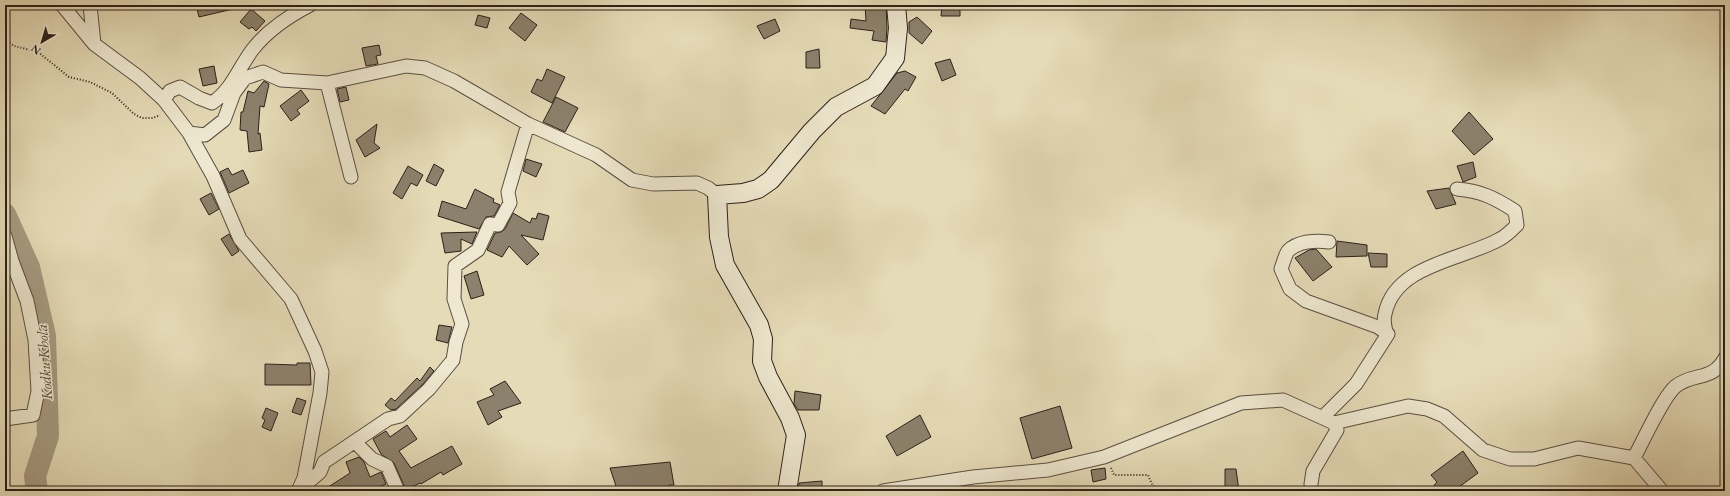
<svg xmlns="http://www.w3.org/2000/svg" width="1730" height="496" font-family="'EB Garamond',serif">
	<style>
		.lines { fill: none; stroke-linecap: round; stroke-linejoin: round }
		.river { stroke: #a69b81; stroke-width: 22 }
		.building { fill: #8c816c; stroke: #2c201b }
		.street-casing { stroke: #5a4f42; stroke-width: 15 }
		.secondary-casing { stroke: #2c201b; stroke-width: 20 }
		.path { stroke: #2c201b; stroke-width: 2; stroke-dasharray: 1 2; stroke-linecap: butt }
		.street { stroke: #eee8d0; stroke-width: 13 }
		.secondary { stroke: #eee8d0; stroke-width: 18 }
		.labels { text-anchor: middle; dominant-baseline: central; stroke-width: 3; stroke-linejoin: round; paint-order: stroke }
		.water-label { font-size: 15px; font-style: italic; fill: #574b3f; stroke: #eee8d0 }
	</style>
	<rect width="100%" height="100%" fill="#e5dbb6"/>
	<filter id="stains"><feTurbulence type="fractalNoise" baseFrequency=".005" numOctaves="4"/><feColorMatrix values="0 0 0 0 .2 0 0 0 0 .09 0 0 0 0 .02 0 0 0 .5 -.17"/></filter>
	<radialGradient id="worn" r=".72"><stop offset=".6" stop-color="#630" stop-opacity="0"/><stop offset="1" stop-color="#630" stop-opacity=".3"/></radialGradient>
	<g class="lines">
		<!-- river -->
		<path class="river" d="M5 214 29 267 45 336 48 436 35 476 37 491"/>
	</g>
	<!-- building -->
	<path class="building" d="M196 5H232L233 9 199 17Z
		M865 5H886L887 28 886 42 872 40 874 31 850 28 851 19 866 21Z
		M942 5H960V16H941Z
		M251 9 265 21 256 31 252 27 249 29 240 22Z
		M521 13 537 25 525 41 509 28Z
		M478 15 490 18 487 28 475 25Z
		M917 17 932 31 922 44 909 33V22Z
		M775 19 780 31 764 39 757 26Z
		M379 45 381 55 376 56 378 64 366 66 362 48Z
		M819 49 820 68H806V52Z
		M950 59 956 75 942 81 935 63Z
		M214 66 217 83 203 86 199 69Z
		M547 69 565 77 552 103 531 92 537 79 542 81Z
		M905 71 916 77 908 91 905 89 885 114 871 106 897 73Z
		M264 81 269 84 264 107 260 106 258 134 260 133 262 150 249 152 247 131 240 130 241 112H243L248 91 254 93Z
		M346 87 349 100 340 102 337 89Z
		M301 90 309 101 297 110 300 114 291 121 280 106Z
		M556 97 578 108 565 132 543 122Z
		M1469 112 1493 139 1474 155 1452 131Z
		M377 124 374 143 380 148 365 157 356 140Z
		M526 159 542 164 536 177 523 171Z
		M1473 162 1476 177 1463 182 1457 166Z
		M434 164 444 170 436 186 426 181Z
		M408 166 423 175 417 186 411 183 402 199 393 193Z
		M228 168 232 175 243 170 249 183 229 193 220 172Z
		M1449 188 1456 204 1436 209 1427 191Z
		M475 189 494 199 493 202 500 205 494 216 486 217 479 229 438 216 442 201 466 209Z
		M211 193 219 209 209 215 200 199Z
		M513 213 530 223 532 218 536 219 538 213 549 216 543 240 521 235 539 254 527 265 509 246 502 257 487 250 495 233 501 232 505 229Z
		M477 232 472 244 461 239V251L445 253 441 233Z
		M229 234 239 251 232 256 221 239Z
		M1337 241 1367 245V256L1336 257Z
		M1316 249 1332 267 1313 281 1295 258 1309 250Z
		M1368 253 1387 254V267H1371Z
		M477 271 484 295 471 299 464 276Z
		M439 325 452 327 448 343 436 340Z
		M297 363H310L311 385H265V364L297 365Z
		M430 367 434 371 423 384 396 409 391 410 385 405 391 398 395 401 417 378 420 381Z
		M505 381 521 403 498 411 502 417 488 425 477 402 494 395 490 389Z
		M795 391 821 395 819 410H798L794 404Z
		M297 398 306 401 301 415 292 412Z
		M1060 406 1072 448 1032 459 1020 418Z
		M266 408 278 413 271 431 262 427 265 420 262 418Z
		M920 415 931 437 897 456 886 436Z
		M407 425 417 439 399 451 411 468 452 446 462 464 443 475 441 472 421 484 420 483 406 490 394 463 381 454 373 439 386 431 390 437Z
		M1463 451 1478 473 1459 487 1462 491H1429L1437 482 1431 475Z
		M359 457 364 462 370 477 381 472 386 484 368 491H322L350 473 346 462Z
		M670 462 674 485H669L668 491H626V489H617L610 468Z
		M1105 468 1106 479 1093 482 1091 470Z
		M1225 469H1236L1239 491H1225Z
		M822 481V491H798L799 483Z"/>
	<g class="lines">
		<!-- street casing -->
		<g class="street-casing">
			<path id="street" d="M62 5 94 44 140 78 164 100 189 133 205 135 224 120 234 93 245 78 263 72 281 80 327 83 406 66 425 68 454 81 528 124 596 155 632 180 653 184 697 183 708 188 717 195
				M90 5 94 44
				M327 83 351 177
				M164 100 170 91 180 87 199 98 212 103C232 90 239 67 253 49 267 31 289 16 310 5
				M189 133 213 176 240 239 291 299 315 351 322 372 320 393 304 478 299 489
				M5 236 12 261 27 301 35 340 38 391 33 415 5 419
				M1386 332C1385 327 1383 320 1385 314 1395 264 1463 260 1500 239 1506 236 1512 230 1517 225L1515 211C1495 198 1481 191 1457 189
				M1323 417 1356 384 1388 334 1378 327 1306 301 1290 289 1281 269C1283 264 1285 255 1288 251 1298 241 1316 240 1329 242
				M355 442 372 459 387 466 398 491
				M1634 458C1642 443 1664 395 1676 386 1694 372 1712 382 1725 358
				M1311 484 1313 471 1337 430 1334 423
				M299 490 320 472 324 462 388 419 400 416 429 389 453 360 456 342 462 324 454 299 455 266 478 250 490 224 498 225 510 203 508 192 528 124
				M883 491 973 477 1048 470 1104 457 1241 403 1283 400 1334 423 1408 406 1427 409 1444 416 1483 450 1510 459H1534L1578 448 1634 458 1662 491"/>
		</g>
		<!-- secondary casing -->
		<g class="secondary-casing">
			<path id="secondary" d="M787 491 796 435 790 418 768 377 762 361 763 339 759 325 725 265 719 237 717 195 743 193 758 189 771 180 812 131 836 107 875 86 895 58 898 28 896 5"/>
		</g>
		<!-- path -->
		<path class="path" d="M5 39 14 46 38 52 69 77 90 82 112 93 134 114 142 118H153L160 115
			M1111 468 1114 475H1148L1153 486 1172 491"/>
		<!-- street -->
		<use href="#street" class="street"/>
		<!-- secondary -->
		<use href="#secondary" class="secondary"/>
	</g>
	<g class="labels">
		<!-- water labels -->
		<g class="water-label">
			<text transform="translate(44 362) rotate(-94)">Kodku Khola</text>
		</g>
	</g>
	<!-- margin -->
	<rect width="1730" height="496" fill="none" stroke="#e5dbb6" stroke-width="20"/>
	<rect x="6" y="6" width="1718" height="484" fill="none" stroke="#2c201b" stroke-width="2"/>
	<rect x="10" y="10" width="1710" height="476" fill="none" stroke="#2c201b"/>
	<!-- north arrow -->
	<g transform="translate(42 42) rotate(218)" stroke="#eee8d0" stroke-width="3" paint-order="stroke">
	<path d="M0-3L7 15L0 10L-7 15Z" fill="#2c201b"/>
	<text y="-6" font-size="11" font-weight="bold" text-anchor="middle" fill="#2c201b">N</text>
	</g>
	<rect width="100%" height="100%" filter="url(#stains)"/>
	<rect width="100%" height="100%" fill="url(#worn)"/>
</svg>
